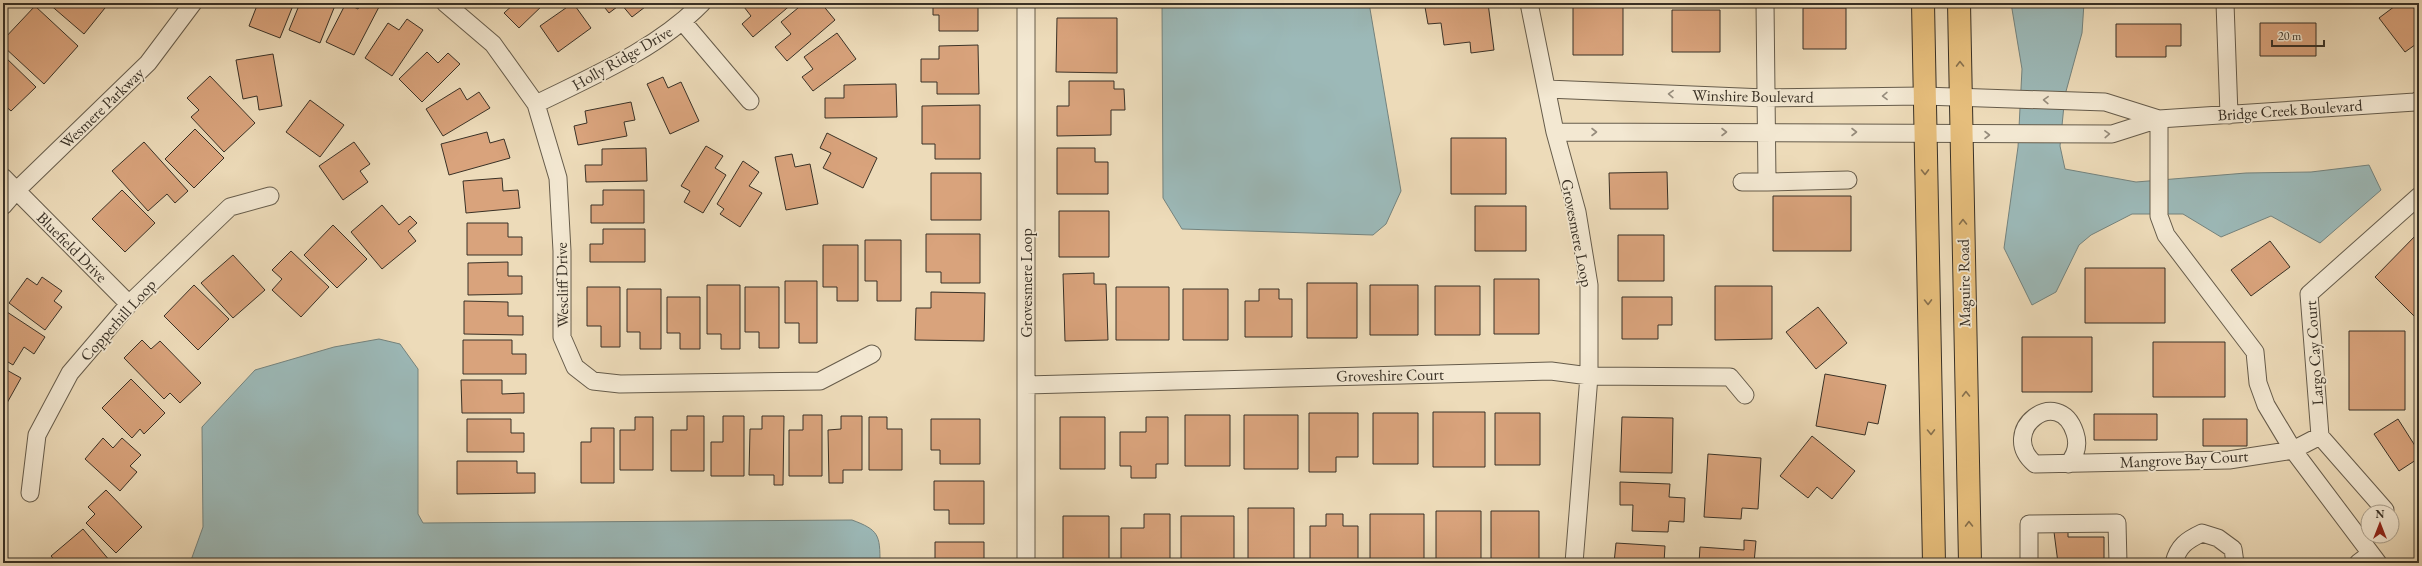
<svg xmlns="http://www.w3.org/2000/svg" width="2422" height="566" font-family="'EB Garamond',serif">
	<style>
		.water { fill: #9cb9b8; stroke: #74837e }
		.building { fill: #d9a37c; stroke: #393126 }
		.lines { fill: none; stroke-linecap: round; stroke-linejoin: round }
		.minor-casing { stroke: #665c4b; stroke-width: 19 }
		.major-casing { stroke: #393126; stroke-width: 24 }
		.minor { stroke: #f3e8d2; stroke-width: 17 }
		.major { stroke: #e6be7c; stroke-width: 22 }
		.oneway { stroke: #87704d }
		.oneway2 { stroke: #968c7c }
		.labels { text-anchor: middle; dominant-baseline: central; stroke-width: 3.5; stroke-linejoin: round; paint-order: stroke }
		.street-label { font-size: 16px; fill: #393126; stroke: #f3e8d2 }
	</style>
	<rect width="100%" height="100%" fill="#eddbb9"/>
	<filter id="stains"><feTurbulence type="fractalNoise" baseFrequency=".005" numOctaves="4"/><feColorMatrix values="0 0 0 0 .2 0 0 0 0 .09 0 0 0 0 .02 0 0 0 .5 -.17"/></filter>
	<radialGradient id="worn" r=".72"><stop offset=".6" stop-color="#630" stop-opacity="0"/><stop offset="1" stop-color="#630" stop-opacity=".3"/></radialGradient>
	<!-- water -->
	<path class="water" d="M1162 3H1369L1401 191 1386 224 1373 235 1182 229 1163 198Z
		M2011 3H2084L2082 33 2065 95 2060 146 2065 169 2136 182 2246 173 2311 172 2369 165 2381 190 2320 243 2271 216 2221 237 2183 214H2132L2091 235 2079 245 2056 292 2032 305 2004 248 2018 147 2022 69Z
		M379 339 400 344 418 369V514L423 523 852 520C879 530 880 535 880 563H190L203 527 202 427 255 370 334 347Z"/>
	<!-- building -->
	<path class="building" d="M48 3H109L84 34Z
		M258 3H294L280 38 249 26Z
		M300 3H336L320 43 289 30Z
		M346 3 358 9 361 3 380 5 354 55 326 42Z
		M515 3H545L519 28 504 13Z
		M573 3 591 28 558 52 540 26Z
		M601 3H643L645 7 632 17 621 4 609 13Z
		M741 3H793L753 37 742 24 751 16Z
		M804 3H821L835 20 787 61 775 47 791 34 781 22Z
		M933 3H978V31H939V15H933Z
		M1056 3H1116V4H1056Z
		M1462 3H1488L1494 50 1471 53 1470 42 1444 45 1441 23 1428 24 1425 7Z
		M2399 3H2410L2419 15V42L2405 52 2379 18Z
		M35 6 78 46 44 84 3 46V40Z
		M1573 7H1623V55H1573Z
		M1803 8H1846V49H1803Z
		M1672 10H1720V52H1672Z
		M1057 18H1117V73L1056 72Z
		M407 19 423 30 392 76 365 58 388 23 399 30Z
		M2260 23H2316V56H2260Z
		M2116 24H2181V46H2166V57H2116Z
		M837 33 856 59 813 91 802 77 813 69 804 57Z
		M978 45 979 94H937V82H921V59H939V46Z
		M427 52 438 63 448 53 460 64 422 102 399 79Z
		M273 54 282 106 259 110 257 96 243 99 236 60Z
		M3 55 36 87 11 111 3 104Z
		M210 76 255 123 224 152 191 117 199 110 187 98Z
		M663 77 668 88 681 82 699 121 670 134 647 84Z
		M1069 81H1114V89H1124L1125 110H1111V135L1057 136V106H1069Z
		M896 84 897 117 825 118V98H844V85Z
		M460 88 467 100 479 92 490 108 443 136 426 109Z
		M310 100 344 125 320 157 286 132Z
		M631 102 635 120 624 122 627 136 578 145 574 126 587 123 585 111Z
		M980 105V159H935V144H922V106Z
		M195 129 224 158 194 188 165 159Z
		M487 132 490 143 504 139 510 158 449 175 441 144Z
		M827 133 877 158 863 188 823 168 831 153 820 148Z
		M1451 138H1506V194H1451Z
		M144 142 188 191 175 203 167 194 148 211 112 171Z
		M354 142 370 164 360 171 368 182 343 200 319 166Z
		M706 146 723 156 715 168 726 175 703 213 684 202 690 191 681 186Z
		M646 148 647 181 586 182 585 165H602V149Z
		M1057 148H1095V162H1108V194H1057Z
		M792 154 795 167 810 164 818 204 786 210 775 157Z
		M743 161 759 172 749 186 762 193 740 227 720 214 724 209 717 204Z
		M1667 172 1668 209H1610L1609 173Z
		M931 173H981V220H931Z
		M502 178 503 191 518 190 520 208 466 213 463 181Z
		M122 190 155 223 125 252 92 219Z
		M603 190H644V223H591V205H603Z
		M1773 196H1851V251H1773Z
		M382 205 399 225 410 216 417 223 408 231 416 241 382 269 351 232Z
		M1475 206H1526V251H1475Z
		M1059 211H1109V257H1059Z
		M467 223H508V237H522V255H467Z
		M333 225 367 259 337 288 304 255Z
		M603 229H645V262H590V244H603Z
		M2419 232V311L2414 316 2375 277Z
		M926 234H980V283H941V272H926Z
		M1618 235H1664V281H1618Z
		M865 240H901V301H877V281H865Z
		M2270 241 2290 267 2251 296 2231 270Z
		M823 245H858V301H837V287H823Z
		M291 251 329 287 301 317 272 290 282 279 272 270Z
		M233 255 265 290 233 318 201 283Z
		M508 262V276H522V294L468 295V263Z
		M2085 268H2165V323H2085Z
		M1094 273V284H1106L1108 340 1065 341 1063 274Z
		M42 277 62 291 54 301 62 307 45 330 9 303 27 278 37 285Z
		M1494 279H1539V334H1494Z
		M785 281H817V343H799V323H785Z
		M1307 283H1357V338H1307Z
		M194 285 229 319 198 350 164 316Z
		M707 285H740V349H721V334H707Z
		M1370 285H1418V335H1370Z
		M1435 286H1480V335H1435Z
		M1715 286H1772V339L1715 340Z
		M587 287H620V347H601V326H587Z
		M745 287H779V348H759V332H745Z
		M1116 287H1169V340H1116Z
		M627 289H661V349H640V332H627Z
		M1183 289H1228V340H1183Z
		M1259 289H1279V299H1292V337H1245V301H1259Z
		M931 292 985 293 984 341 915 340 916 308H931Z
		M667 297H700V349H680V333H667Z
		M1622 297H1672V325H1658V339H1622Z
		M464 301 508 302V316H523V335L464 334Z
		M1818 307 1847 343 1816 369 1786 332Z
		M4 310 45 337 34 354 24 347 13 365 3 359Z
		M2349 331H2405V410H2349Z
		M2022 337H2092V392H2022Z
		M142 340 151 349 160 341 201 383 180 403 170 393 164 399 124 358Z
		M463 340H512V354H526V374H463Z
		M2153 342H2225V397H2153Z
		M3 368 21 378 7 403 3 400Z
		M1825 374 1886 385 1878 424 1868 422 1865 435 1816 426Z
		M131 379 165 413 144 434 140 429 132 438 102 408Z
		M461 380H502V394L524 393V413H462Z
		M1433 412H1485V467H1433Z
		M1309 413H1358V457H1336V472H1309Z
		M1373 413H1418V464H1373Z
		M1495 413H1540V465H1495Z
		M2094 414H2157V440H2094Z
		M803 415H822V476H789V430H803Z
		M1185 415H1230V466H1185Z
		M1244 415H1298V469H1244Z
		M687 416H704V471H671V430H687Z
		M723 416H744V476H711V442H723Z
		M762 416H784L783 485H774V475H749L750 429H762Z
		M841 416H862V470H843V483H829L828 430 841 429Z
		M635 417H653V470H620V430H635Z
		M869 417H887V429H902V470H869Z
		M1060 417H1105V469H1060Z
		M1146 417H1168V464H1156V478H1131V466H1120V432H1146Z
		M1622 417 1673 418 1672 473 1620 472Z
		M467 419H511V433H524V452H467Z
		M931 419H980V464H940V450H931Z
		M2203 419H2247V446H2203Z
		M2398 419 2419 452V458L2399 471 2374 434Z
		M591 428H614V483H581V442H591Z
		M1812 436 1855 471 1832 499 1817 487 1808 498 1780 476Z
		M103 438 113 448 122 438 141 455 130 466 137 472 120 491 85 459Z
		M1708 454 1761 458 1758 509 1742 508 1741 519 1704 517Z
		M457 461H517V473H535V493L457 494Z
		M934 481H984V524H949V510H934Z
		M1620 482 1670 484 1669 497 1685 498 1684 522 1669 521 1668 532 1632 531 1633 505H1620Z
		M106 490 142 527 116 553 86 523 95 514 88 507Z
		M1248 508H1294V563H1248Z
		M1436 511H1481V562H1436Z
		M1491 511H1539V563H1491Z
		M1144 514H1170V563H1121V528H1144Z
		M1326 514H1343V526H1358V563H1310V526H1326Z
		M1370 514H1424V563H1370Z
		M1063 516H1109V563H1063Z
		M1181 516H1234V563H1181Z
		M83 529 110 561 107 563H57L51 556Z
		M2054 532H2068V537H2104V563H2058Z
		M1744 540 1756 541 1754 563H1699L1700 547 1744 550Z
		M935 542H984V563H935Z
		M1616 543 1665 546 1664 563H1614Z"/>
	<g class="lines">
		<!-- minor casing -->
		<g class="minor-casing">
			<path id="minor" d="M445 3 493 44 536 104 558 178 562 251V337L575 367 593 381 620 384 820 381 872 354
				M1026 3V563
				M1529 3 1555 132 1577 212 1589 285V376L1574 563
				M1765 3 1767 182 1848 180
				M2225 3 2229 115
				M683 22 750 101
				M1547 89 1765 98 1924 96 2105 102 2159 119
				M536 104C593 76 657 49 702 3
				M2159 119V216L2166 235 2255 352 2258 383 2266 405 2293 450 2378 563
				M1555 132 2112 134 2159 119 2415 102 2419 100
				M3 177 129 304
				M1742 182H1767
				M3 206 16 191 148 63 193 3
				M1026 385 1551 371 1589 376 1730 377 1745 395
				M2068 464C2076 455 2079 445 2075 433 2059 383 1996 431 2035 464L2229 460 2293 450 2320 436
				M30 493 37 435 70 373 129 304 230 207 270 196
				M2385 510 2320 436 2309 294 2419 196
				M2029 563V524L2117 523 2118 563
				M2174 563C2178 546 2187 540 2202 533L2218 538 2233 549 2235 563
				M2358 563 2370 554"/>
		</g>
		<!-- major casing -->
		<g class="major-casing">
			<path id="major" d="M1923 3 1934 563
				M1959 3 1970 563"/>
		</g>
		<!-- minor -->
		<use href="#minor" class="minor"/>
		<!-- major -->
		<use href="#major" class="major"/>
	</g>
	<!-- one-way arrows -->
	<defs><path id="oneway-chevron" d="M-2-3.5L2.5 0L-2 3.5" fill="none" stroke-width="1.6" stroke-linecap="round" stroke-linejoin="round"/></defs>
	<g class="oneway">
		<use href="#oneway-chevron" transform="translate(1960 64) rotate(-91)"/>
		<use href="#oneway-chevron" transform="translate(1925 172) rotate(89)"/>
		<use href="#oneway-chevron" transform="translate(1963 222) rotate(-91)"/>
		<use href="#oneway-chevron" transform="translate(1928 302) rotate(89)"/>
		<use href="#oneway-chevron" transform="translate(1966 394) rotate(-91)"/>
		<use href="#oneway-chevron" transform="translate(1931 432) rotate(89)"/>
		<use href="#oneway-chevron" transform="translate(1969 524) rotate(-91)"/>
	</g>
	<g class="oneway2">
		<use href="#oneway-chevron" transform="translate(1671 94) rotate(-178)"/>
		<use href="#oneway-chevron" transform="translate(1885 96) rotate(179)"/>
		<use href="#oneway-chevron" transform="translate(2046 100) rotate(-178)"/>
		<use href="#oneway-chevron" transform="translate(1594 132)"/>
		<use href="#oneway-chevron" transform="translate(1724 132)"/>
		<use href="#oneway-chevron" transform="translate(1854 132)"/>
		<use href="#oneway-chevron" transform="translate(2107 134) rotate(-3)"/>
		<use href="#oneway-chevron" transform="translate(1987 135)"/>
	</g>
	<g class="labels">
		<!-- street labels -->
		<g class="street-label">
			<text transform="translate(622 58) rotate(-30)">Holly Ridge Drive</text>
			<text transform="translate(1753 96) rotate(1)">Winshire Boulevard</text>
			<text transform="translate(102 108) rotate(-44)">Wesmere Parkway</text>
			<text transform="translate(2290 110) rotate(-4)">Bridge Creek Boulevard</text>
			<text transform="translate(1577 233) rotate(79)">Grovesmere Loop</text>
			<text transform="translate(72 247) rotate(45)">Bluefield Drive</text>
			<text transform="translate(1026 283) rotate(-90)">Grovesmere Loop</text>
			<text transform="translate(1964 283) rotate(-91)">Maguire Road</text>
			<text transform="translate(562 285) rotate(-91)">Wescliff Drive</text>
			<text transform="translate(118 320) rotate(-48)">Copperhill Loop</text>
			<text transform="translate(2314 353) rotate(-94)">Largo Cay Court</text>
			<text transform="translate(1390 375) rotate(-1)">Groveshire Court</text>
			<text transform="translate(2184 459) rotate(-3)">Mangrove Bay Court</text>
		</g>
	</g>
	<!-- margin -->
	<rect width="2422" height="566" fill="none" stroke="#eddbb9" stroke-width="16"/>
	<rect x="4" y="4" width="2414" height="558" fill="none" stroke="#393126" stroke-width="2"/>
	<rect x="8" y="8" width="2406" height="550" fill="none" stroke="#393126"/>
	<!-- north arrow -->
	<g transform="translate(2380 524)"><circle r="19" fill="#f3e8d2" stroke="#a99f8d"/>
	<path d="M0-3L7 15L0 10L-7 15Z" fill="#8f2418"/>
	<text y="-6" font-size="11" font-weight="bold" text-anchor="middle" fill="#393126">N</text>
	</g>
	<!-- scale -->
	<path d="M2272 40v6h52v-6" fill="none" stroke="#393126" stroke-width="2"/>
	<text x="2278" y="40" font-size="12" fill="#393126" stroke="#f3e8d2" stroke-width="3" paint-order="stroke">20 m</text>
	<rect width="100%" height="100%" filter="url(#stains)"/>
	<rect width="100%" height="100%" fill="url(#worn)"/>
</svg>
